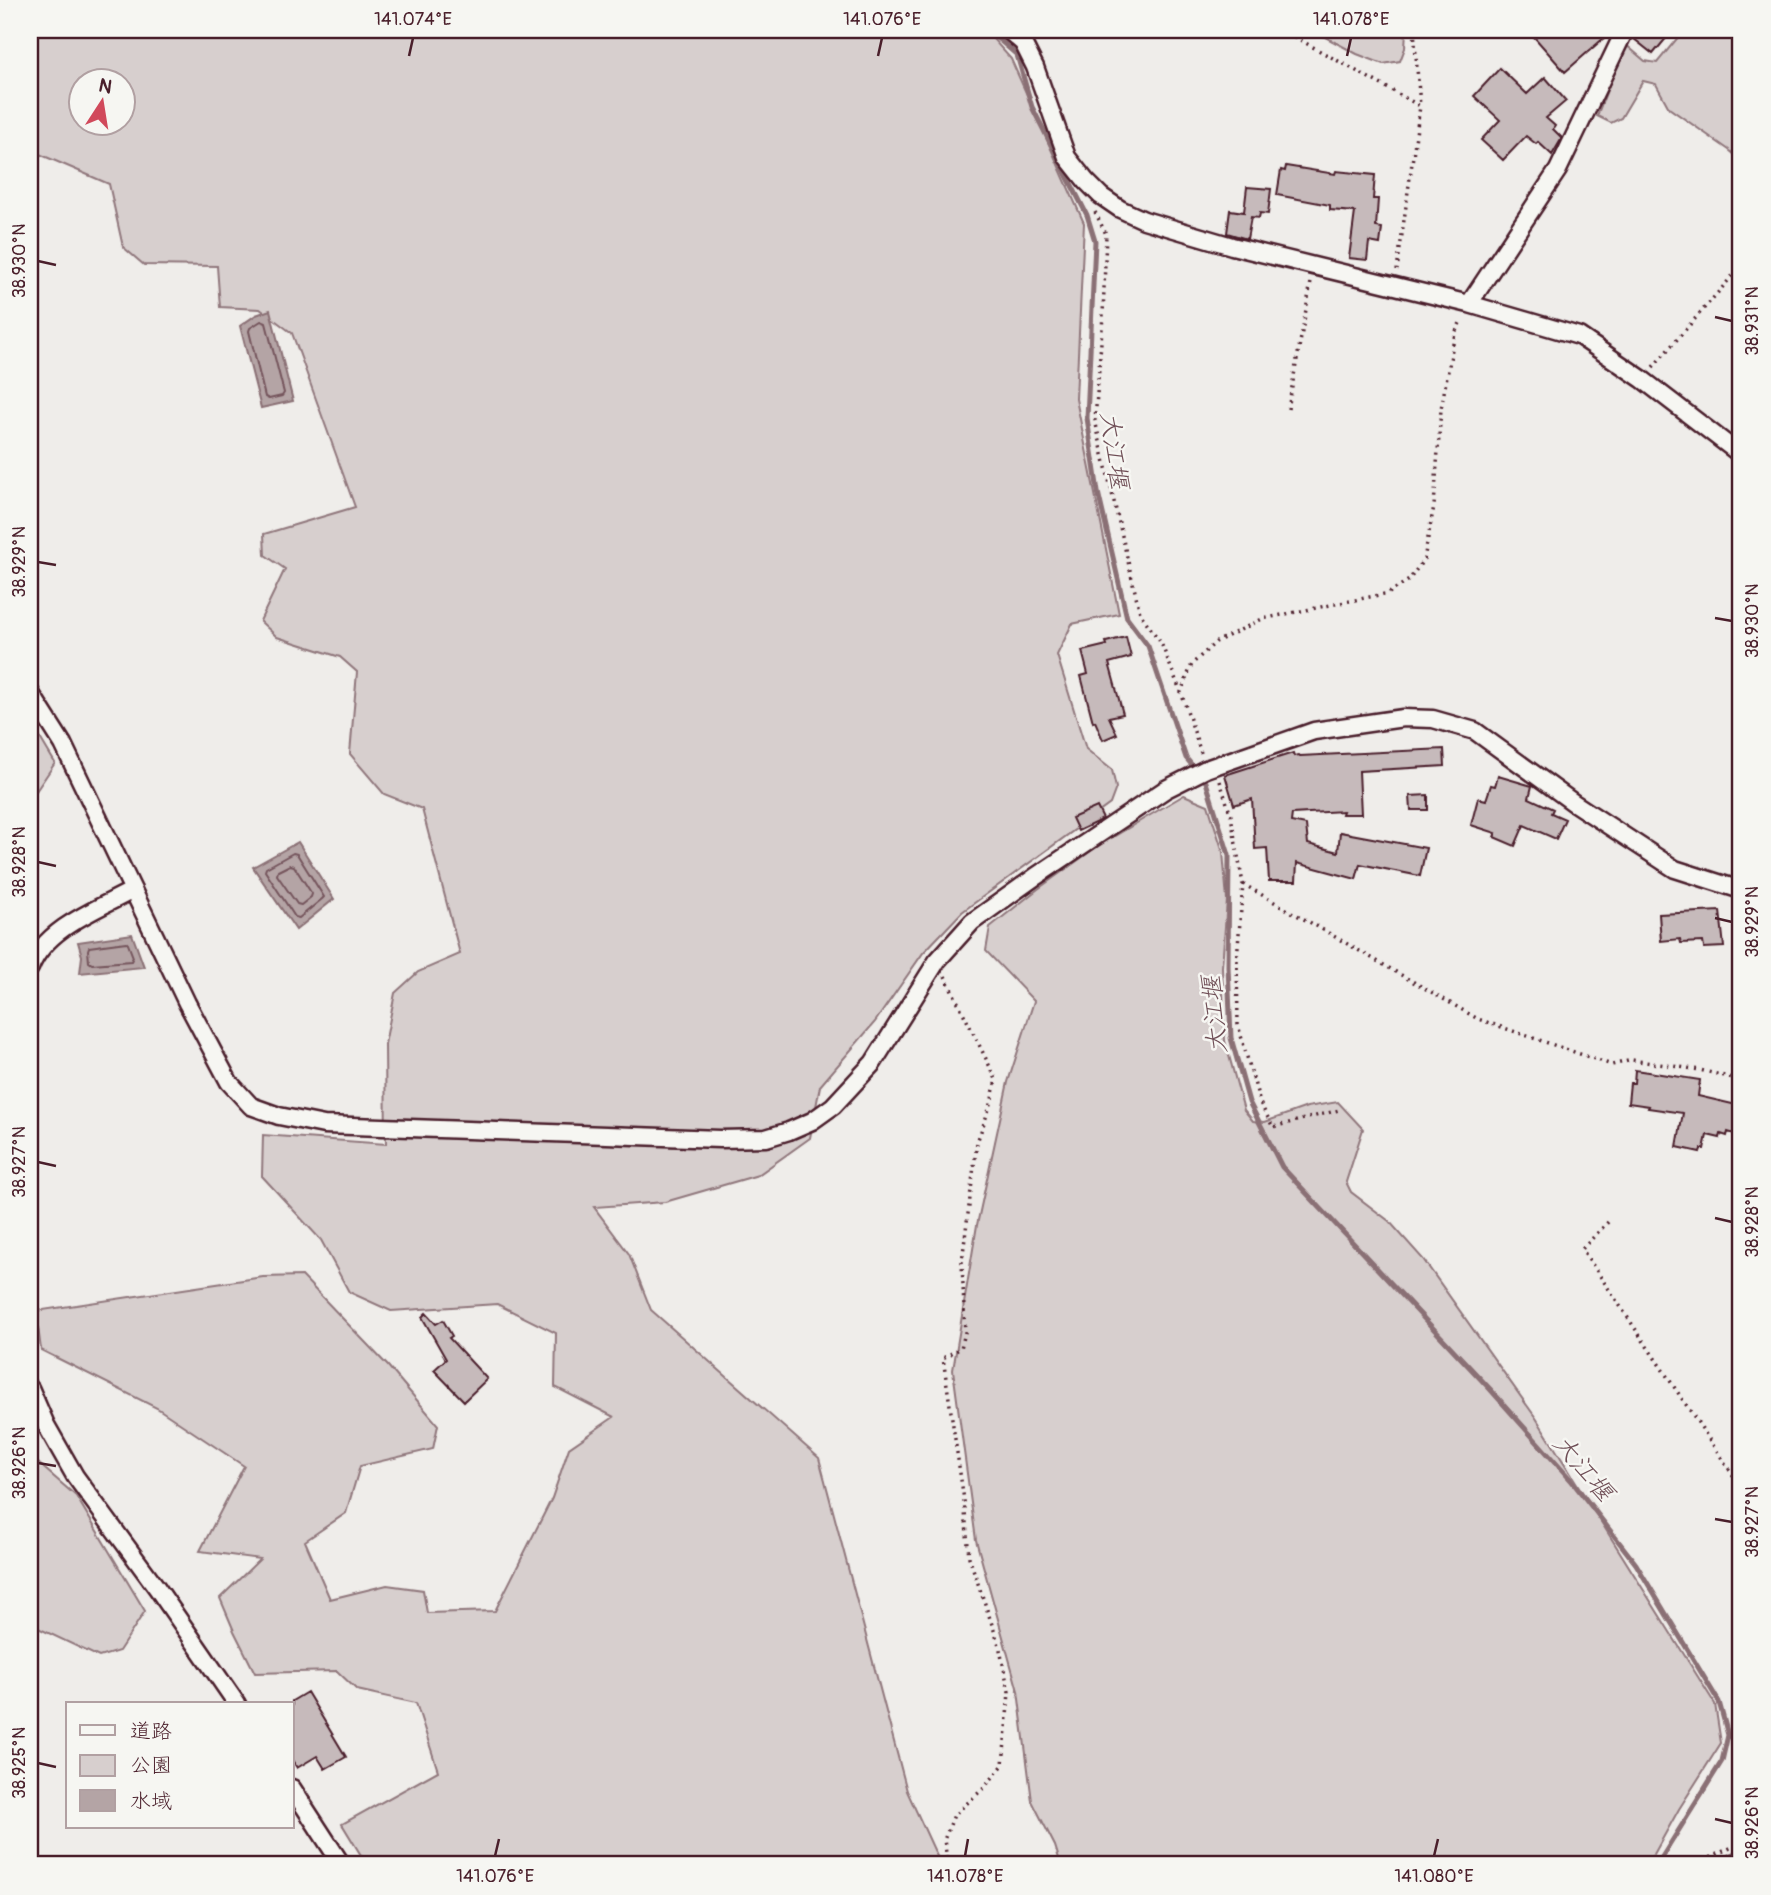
<svg xmlns="http://www.w3.org/2000/svg" width="1771" height="1895" font-family="Pangolin,'Klee One',sans-serif">
	<style>
		.green { fill: #d7cfce; stroke: #90777c; stroke-width: 2; fill-rule: evenodd }
		.water { fill: #b4a4a5; stroke: #8a6f74; stroke-width: 2 }
		.lines { fill: none; stroke-linecap: round; stroke-linejoin: round }
		.shore { stroke: #74545c; stroke-width: 2 }
		.stream { stroke: #8a6f74; stroke-width: 5 }
		.building { fill: #c6babb; stroke: #4a1f2b; stroke-width: 2 }
		.street-casing { stroke: #4a1f2b; stroke-width: 21 }
		.path { stroke: #4a1f2b; stroke-width: 3.5; stroke-dasharray: 2 5; stroke-linecap: butt }
		.street { stroke: #f6f6f2; stroke-width: 16 }
		.ticks { fill: none; stroke: #4a1f2b; stroke-width: 2.5 }
		.labels { text-anchor: middle; dominant-baseline: central; stroke-width: 5; stroke-linejoin: round; paint-order: stroke }
		.water-label { font-size: 26px; font-style: italic; fill: #6f4e56; stroke: #f6f6f2 }
		.neatline { fill: none; stroke: #4a1f2b; stroke-width: 2.5 }
		.ticks-label { font-size: 18px; text-anchor: middle; fill: #4a1f2b }
	</style>
	<rect width="100%" height="100%" fill="#efedea"/>
	<filter id="ink" filterUnits="userSpaceOnUse"><feTurbulence type="fractalNoise" baseFrequency=".0143" numOctaves="2"/><feDisplacementMap in="SourceGraphic" scale="14" xChannelSelector="R" yChannelSelector="G"/><feConvolveMatrix kernelMatrix="1 2 1 2 8 2 1 2 1" color-interpolation-filters="sRGB"/></filter>
	<g filter="url(#ink)">
		<!-- green -->
		<path class="green" d="M30 30H985L1011 59 1084 223 1076 399 1119 614 1072 624 1057 655 1086 749 1112 770 1116 788 1110 804 962 912 923 953 875 1022 820 1086 810 1138 758 1175 665 1202 594 1207 629 1254 651 1310 819 1458 907 1791 941 1865H367L342 1824 438 1771 416 1703 357 1690 337 1671 255 1673 234 1631 220 1598 260 1559 200 1551 244 1466 157 1408 41 1350 36 1311 263 1277 302 1276 388 1366 438 1425 433 1449 360 1466 346 1513 305 1541 330 1599 387 1585 423 1590 427 1613 495 1611 552 1498 569 1448 614 1417 555 1387 556 1333 497 1304 391 1311 349 1292 321 1240 262 1176 263 1135 386 1144 385 1044 395 993 418 972 460 954 422 809 384 794 350 754 357 672 340 657 277 637 260 621 285 569 265 555 264 534 355 507 292 333 260 309 220 307 217 266 144 265 123 247 109 184 30 150ZM80 80H122V122H80Z
			M1312 30H1406L1405 48 1400 61 1383 64 1357 54Z
			M1684 30H1741V160L1729 150 1669 108 1656 84 1643 81 1621 118 1611 123 1597 116 1625 44 1645 61 1657 63Z
			M30 721 55 763 30 800Z
			M1184 795 1208 805 1223 852 1227 900 1222 967 1225 1041 1244 1110 1253 1121 1265 1122 1307 1107 1338 1102 1363 1129 1346 1182 1351 1192 1389 1221 1423 1259 1536 1418 1715 1704 1721 1743 1679 1809 1648 1865H1061L1055 1846 1032 1801 1018 1691 976 1540 953 1370 977 1225 1008 1082 1034 1001 986 951 990 927 1038 889 1098 846Z
			M30 1456 76 1496 145 1611 119 1651 99 1657 34 1626 30 1627Z"/>
		<!-- water -->
		<path class="water" d="M270 310 293 401 261 408 240 326 256 315Z
			M298 842 334 899 296 930 253 867Z
			M132 934 144 967 80 973 82 956 78 942Z"/>
		<g class="lines">
			<!-- shore -->
			<path class="shore" d="M261 321 266 323 284 393 282 396 269 399 265 397 249 331 250 328Z
				M293 853 297 854 324 897 322 899 299 918 295 917 265 871 266 868Z
				M290 865 294 866 312 894 311 897 301 905 297 904 277 875 278 871Z
				M126 942 128 944 133 957 131 961 92 964 89 962 88 950 89 947Z"/>
			<!-- stream -->
			<path class="stream" d="M988 30 1017 55 1032 107 1087 215 1095 241 1087 418 1098 492 1127 618 1148 646 1186 758 1206 782 1229 855 1228 966 1231 1038 1249 1102 1282 1167 1490 1389 1571 1480 1636 1564 1719 1702 1728 1735 1722 1761 1657 1865
				M1710 1865 1733 1854 1741 1852"/>
		</g>
		<!-- building -->
		<path class="building" d="M1528 30H1613L1565 72Z
			M1635 30H1673L1653 54 1633 38Z
			M1500 68 1527 94 1545 77 1566 101 1546 118 1555 126 1553 129 1562 138 1552 155 1538 142 1536 144 1526 136 1503 160 1481 140 1500 120 1474 96Z
			M1286 166 1335 174 1336 171 1375 175 1373 199H1378L1376 227 1382 228 1380 244 1369 242 1367 260 1349 258 1355 212 1330 210V205L1277 195 1281 170 1285 171Z
			M1247 187 1271 189 1268 214 1260 213 1259 218 1251 217 1247 239 1227 233 1230 210 1244 212Z
			M1126 637 1131 657 1109 663 1123 714 1109 717 1117 734 1103 740 1095 721 1093 722 1081 676 1088 674 1082 651 1107 645 1106 642Z
			M1444 749 1445 766 1359 771 1361 814H1342L1343 811 1292 814 1291 822 1306 825 1308 844 1338 852 1340 832 1426 848 1420 876 1360 864 1356 879 1297 863 1296 881H1269L1267 848 1255 849 1252 799 1234 805 1225 775 1293 753 1294 756 1299 755 1300 756Z
			M1498 776 1532 786 1529 798 1553 809 1551 813 1565 819 1556 839 1524 825 1515 846 1494 837 1496 833 1471 825 1478 798 1486 800 1491 785 1495 786Z
			M1428 795V810H1411L1410 796Z
			M1097 807 1103 819 1078 831 1072 818Z
			M1720 911 1724 947 1704 948 1703 942 1681 943 1680 939 1661 941 1659 914Z
			M1635 1070 1700 1080 1698 1096 1741 1106V1136L1728 1132 1727 1136 1721 1134 1720 1138 1707 1135 1704 1149H1701L1700 1152 1677 1147 1683 1113 1648 1108 1649 1106 1628 1103 1630 1083H1634Z
			M426 1313 436 1324 443 1320 452 1336 449 1338 487 1379 464 1401 434 1370 446 1359 422 1317Z
			M307 1692 346 1757 325 1769 317 1756 297 1768 292 1760V1701Z"/>
		<g class="lines">
			<!-- street casing -->
			<g class="street-casing">
				<path id="street" d="M1008 30 1023 43 1035 67 1067 157 1086 181 1101 196 1120 209 1144 220 1232 246 1469 304 1579 336 1642 379 1741 455
					M1469 304 1558 170 1625 30
					M30 692 63 744 187 1003 229 1082 251 1106 279 1116 324 1125 720 1139 766 1138 789 1131 812 1121 833 1106 873 1063 937 961 972 922 1035 877 1166 789 1206 769 1314 731 1403 718 1433 719 1475 731 1574 803 1675 869 1741 890
					M30 968C45 928 98 909 133 890
					M30 1388 46 1425 75 1476 157 1588 237 1704
					M292 1788 342 1865"/>
			</g>
			<!-- path -->
			<path class="path" d="M1282 30 1420 106 1397 270
				M1414 30 1420 106
				M1095 212 1106 234 1103 316 1095 420 1140 613 1161 643 1180 690
				M1653 367 1741 266
				M1288 409 1311 282
				M1201 753 1181 692 1192 664 1216 642 1262 619 1389 593 1409 580 1424 559 1434 506 1441 409 1455 333 1462 319
				M1220 781 1231 816 1243 884 1237 959 1238 1025 1260 1103 1273 1127 1339 1110
				M1243 884 1478 1019 1612 1065 1632 1060 1700 1070 1741 1080
				M945 976 996 1079 991 1104 977 1142 962 1262 965 1333 961 1348 943 1358 964 1500 969 1557 999 1645 1009 1692 1003 1765 984 1788 954 1815 944 1840 948 1865
				M1608 1222 1582 1249 1741 1487
				M1698 1865 1700 1862 1741 1843"/>
			<!-- street -->
			<use href="#street" class="street"/>
		</g>
	</g>
	<!-- ticks -->
	<path class="ticks" d="M409 56 413 38M878 56 882 38M1347 56 1351 38M38 261 56 265M1715 317 1732 321M38 562 56 565M1715 618 1732 621M38 862 56 866M1715 918 1732 922M38 1162 56 1166M1715 1218 1732 1222M38 1463 56 1466M1715 1519 1732 1522M38 1763 56 1767M1715 1819 1732 1823M495 1856 499 1839M965 1856 968 1839M1434 1856 1438 1839"/>
	<g class="labels">
		<!-- water labels -->
		<g class="water-label">
			<text transform="translate(1114 450) rotate(82)">大江堰</text>
			<text transform="translate(1215 1015) rotate(-95)">大江堰</text>
			<text transform="translate(1583 1468) rotate(50)">大江堰</text>
		</g>
	</g>
	<!-- margin -->
	<rect width="1771" height="1895" fill="none" stroke="#f6f6f2" stroke-width="77"/>
	<!-- legend -->
	<rect x="66" y="1702" width="228" height="126" fill="#f6f6f2" stroke="#b1a0a2" stroke-width="2"/>
	<rect x="80" y="1725" width="35" height="10" fill="#f6f6f2" stroke="#b1a0a2" stroke-width="2"/>
	<text x="130" y="1738" font-size="21" fill="#4a1f2b">道路</text>
	<rect x="80" y="1755" width="35" height="21" fill="#d7cfce" stroke="#b1a0a2" stroke-width="2"/>
	<text x="130" y="1772" font-size="21" fill="#4a1f2b">公園</text>
	<rect x="80" y="1790" width="35" height="21" fill="#b4a4a5" stroke="#b1a0a2" stroke-width="2"/>
	<text x="130" y="1808" font-size="21" fill="#4a1f2b">水域</text>
	<!-- north arrow -->
	<g transform="translate(102 102) rotate(12)"><circle r="33" fill="#f6f6f2" stroke="#b1a0a2" stroke-width="2"/>
	<path d="M0-5L12 26L0 18L-12 26Z" fill="#d1495b"/>
	<text y="-10" font-size="19" font-weight="bold" text-anchor="middle" fill="#4a1f2b">N</text>
	</g>
	<rect x="38" y="38" width="1694" height="1818" class="neatline"/>
	<g class="ticks-label">
		<text x="413" y="25">141.074°E</text>
		<text x="882" y="25">141.076°E</text>
		<text x="1351" y="25">141.078°E</text>
		<text transform="translate(19 261) rotate(-90)" y="6">38.930°N</text>
		<text transform="translate(1752 321) rotate(-90)" y="6">38.931°N</text>
		<text transform="translate(19 562) rotate(-90)" y="6">38.929°N</text>
		<text transform="translate(1752 621) rotate(-90)" y="6">38.930°N</text>
		<text transform="translate(19 862) rotate(-90)" y="6">38.928°N</text>
		<text transform="translate(1752 922) rotate(-90)" y="6">38.929°N</text>
		<text transform="translate(19 1162) rotate(-90)" y="6">38.927°N</text>
		<text transform="translate(1752 1222) rotate(-90)" y="6">38.928°N</text>
		<text transform="translate(19 1463) rotate(-90)" y="6">38.926°N</text>
		<text transform="translate(1752 1522) rotate(-90)" y="6">38.927°N</text>
		<text transform="translate(19 1763) rotate(-90)" y="6">38.925°N</text>
		<text transform="translate(1752 1823) rotate(-90)" y="6">38.926°N</text>
		<text x="495" y="1882">141.076°E</text>
		<text x="965" y="1882">141.078°E</text>
		<text x="1434" y="1882">141.080°E</text>
	</g>
</svg>
